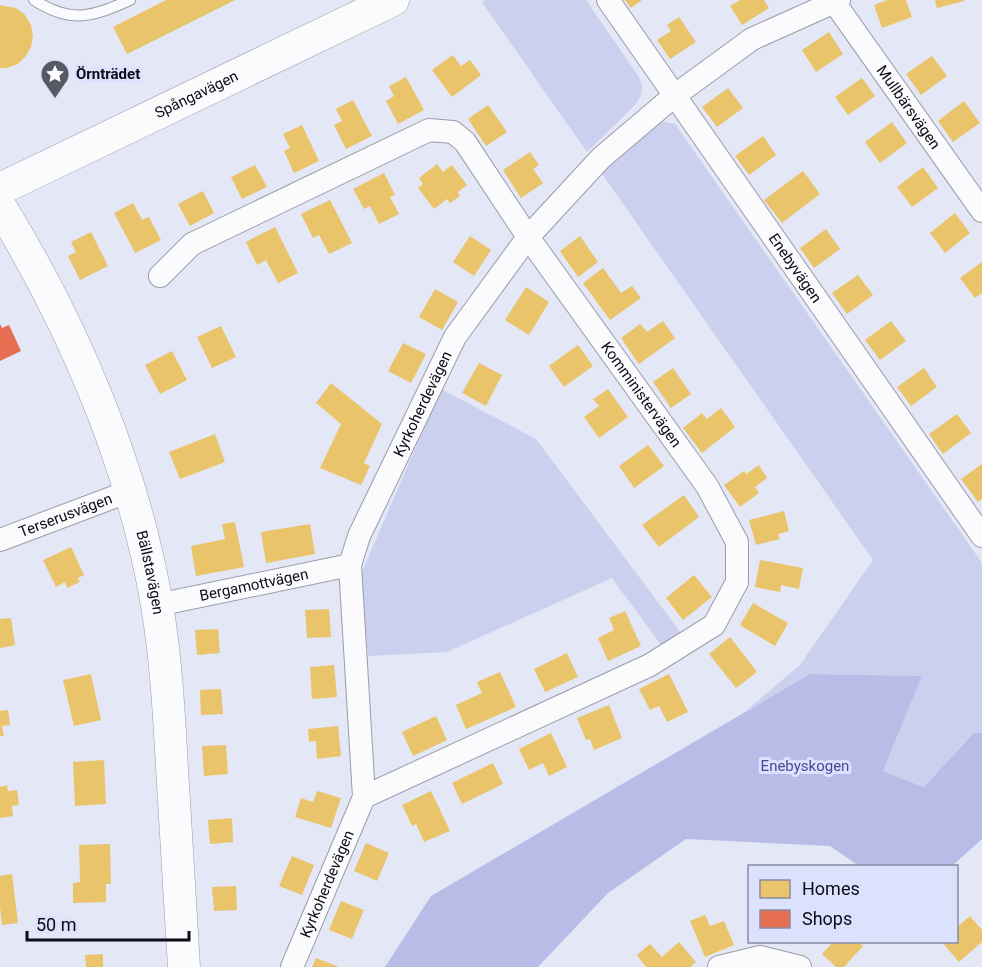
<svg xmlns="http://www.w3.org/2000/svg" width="982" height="967" font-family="Roboto,sans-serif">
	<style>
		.green { fill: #cbd0ee }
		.forest { fill: #b7bde7 }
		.homes { fill: #e9c46a }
		.shops { fill: #e76f51 }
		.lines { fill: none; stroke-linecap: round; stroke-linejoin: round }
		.lane-casing { stroke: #9a9ca8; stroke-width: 12 }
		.street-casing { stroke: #9a9ca8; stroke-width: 24 }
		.secondary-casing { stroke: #9a9ca8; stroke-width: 33 }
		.lane { stroke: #fbfbfe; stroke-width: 10 }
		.street { stroke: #fbfbfe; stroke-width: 22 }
		.secondary { stroke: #fbfbfe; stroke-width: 32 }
		.labels { text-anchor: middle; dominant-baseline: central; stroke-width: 6; stroke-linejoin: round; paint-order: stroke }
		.poi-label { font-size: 15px; font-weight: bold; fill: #0b0c15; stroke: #dce1fe; text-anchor: start }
		.street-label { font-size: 15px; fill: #0b0c15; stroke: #dce1fe }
		.park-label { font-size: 15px; fill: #454996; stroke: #dce1fe }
	</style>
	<rect width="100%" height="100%" fill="#e4e7f6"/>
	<!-- green -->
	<path class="green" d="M486 0H586L639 77 642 86 641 95 636 104 587 152 482 2Z
		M655 120 675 124 982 563V733H974L925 787 883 771 922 676 810 674 746 711 800 665 873 560 600 171Z
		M441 389 536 439 681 633 661 645 612 578 447 652 368 656 361 574Z"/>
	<!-- forest -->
	<path class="forest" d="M810 674 922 676 883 771 924 787 974 733H982V839L952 866H859L830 846 686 839 608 893 538 967H385L431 896Z"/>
	<!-- homes -->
	<path class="homes" d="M166 0H235L127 54 113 27Z
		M625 0H642L631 8Z
		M740 0H764L769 8 742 25 730 6Z
		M887 0H906L912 17 882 28 874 5Z
		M935 0H964V1L937 8Z
		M0 5 16 8 25 15 31 25 33 36 31 47 26 56 18 64 7 68H0Z
		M679 17 696 42 670 59 657 40 671 31 667 25Z
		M829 32 843 54 816 72 802 50Z
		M453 55 461 66 470 60 481 75 452 97 432 70Z
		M932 56 947 76 921 95 906 74Z
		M406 77 424 110 398 124 386 101 394 96 389 86Z
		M862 78 875 96 848 115 835 97Z
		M728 88 743 108 717 127 702 107Z
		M353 100 372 136 346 149 334 125 342 121 336 109Z
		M964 101 980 123 953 142 938 121Z
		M488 105 507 132 486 146 468 119Z
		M892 122 907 143 880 163 865 142Z
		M302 125 319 161 294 173 284 151 290 148 283 134Z
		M763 136 776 155 749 175 735 156Z
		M530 152 539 165 533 169 543 183 521 198 503 170Z
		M437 164 443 172 452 165 467 185 458 192 460 196 450 203 447 199 434 209 418 188 423 184 419 178Z
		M255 165 267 187 242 199 231 177Z
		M923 167 938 188 912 207 897 187Z
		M803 171 820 194 782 223 764 200Z
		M384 173 395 195 390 197 399 214 379 224 370 206 364 209 353 189Z
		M203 191 214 213 190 226 178 204Z
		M330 200 352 243 329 254 319 235 313 238 301 214Z
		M133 203 142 220 149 217 161 240 135 253 114 213Z
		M955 213 970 233 945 253 930 233Z
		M275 227 298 273 278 283 266 260 257 265 246 242Z
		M826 229 840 249 814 268 800 248Z
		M91 232 108 266 80 280 68 256 76 252 71 242Z
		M470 236 491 250 474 276 453 262Z
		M580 236 598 262 578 277 560 251Z
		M982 262V293L975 298 960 278Z
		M603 268 621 293 632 286 641 298 610 320 583 283Z
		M858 275 873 295 847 314 832 293Z
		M526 287 549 302 529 335 505 320Z
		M435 289 458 302 442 330 419 317Z
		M663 321 675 338 639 364 621 338 640 324 647 332Z
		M891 321 906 341 880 360 865 340Z
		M221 326 236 357 212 368 197 337Z
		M403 343 426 354 411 383 388 371Z
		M578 345 593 366 564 387 549 366Z
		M172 351 187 380 160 394 145 365Z
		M479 363 502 375 486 406 462 393Z
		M673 368 691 394 671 408 653 382Z
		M924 368 937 387 911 406 897 387Z
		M331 383 382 424 364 463 370 466 361 485 320 468 341 424 316 403Z
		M608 389 628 417 599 438 584 417 599 406 593 399Z
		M721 408 735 427 702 453 683 428 702 413 707 419Z
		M957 414 971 433 943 454 929 434Z
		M215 434 225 462 180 479 169 452Z
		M648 445 664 466 634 488 619 466Z
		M982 464V499L978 502 961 479Z
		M759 465 767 478 755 487 759 493 740 507 724 485 744 471 746 474Z
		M684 495 699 517 659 547 642 525Z
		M784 511 789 531 778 534 780 539 756 545 749 520Z
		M235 522 244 567 196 576 191 546 225 539 222 524Z
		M310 524 315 554 266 563 261 532Z
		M71 547 84 575 78 578 80 582 67 588 65 582 56 587 43 560Z
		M760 560 803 568 799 589 781 585 780 592 755 587Z
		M694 575 712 597 683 620 666 598Z
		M753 603 788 623 775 646 740 625Z
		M329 609 331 637 307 638 305 610Z
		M625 611 641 646 608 661 598 638 614 630 609 618Z
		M11 618 15 645 0 648V619Z
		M218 629 220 653 197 655 195 630Z
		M730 637 757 672 736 688 709 654Z
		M567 653 578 677 545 692 534 669Z
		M334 665 337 697 312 699 310 667Z
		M500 672 516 707 466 729 456 705 482 693 477 682Z
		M91 674 101 720 74 726 63 680Z
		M669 674 688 712 667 722 659 706 650 710 639 689Z
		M221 689 223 714 201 715 200 690Z
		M609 705 622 738 594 750 590 739 586 740 577 718Z
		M8 710 10 725 2 726 4 736H0V711Z
		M436 716 447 740 413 756 402 732Z
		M338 726 341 756 317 759 316 741 309 742 308 729Z
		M551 733 567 767 549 776 543 763 529 770 519 749Z
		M226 745 228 774 204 776 202 746Z
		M104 760 106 804 75 806 73 762Z
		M493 763 503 784 462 804 452 783Z
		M7 785 8 791 17 790 19 805 12 806 13 816 0 818V787Z
		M317 791 341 798 331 828 295 817 301 798 313 802Z
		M431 791 450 831 424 842 416 824 412 826 402 805Z
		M232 818 233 842 210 844 208 820Z
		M366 843 389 853 377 881 354 871Z
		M110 844 111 884H106V902L73 903V883L80 882 79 845Z
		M292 856 314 865 302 895 279 886Z
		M12 874 18 923 2 925 0 907V876Z
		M236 886 237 910 214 911 212 887Z
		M341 901 364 910 352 939 329 930Z
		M705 915 710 926 724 921 734 945 705 957 690 921Z
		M970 916 982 930V942L959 962 942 942H956V928Z
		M679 942 696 962 690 967H646L637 955 650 944 662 957Z
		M833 942H858L863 946 844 967H836L822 954Z
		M103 954V967H86L85 955Z
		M316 958 339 967H312Z"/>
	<!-- shops -->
	<path class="shops" d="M0 324 2 328 9 325 21 351 0 361Z"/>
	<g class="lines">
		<!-- lane casing -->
		<g class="lane-casing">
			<path id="lane" d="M34 0C71 24 92 17 130 0"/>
		</g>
		<!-- street casing -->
		<g class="street-casing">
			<g id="street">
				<path id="s1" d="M608 0 982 536"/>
				<path id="s2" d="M834 2 982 211"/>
				<path id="s3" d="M160 276 192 244 429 130 453 132 465 142 528 237 707 486 737 542V582L714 625 650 665 364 797"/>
				<path id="s4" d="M0 540 114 497 130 488"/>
				<path id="s5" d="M157 605 350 565"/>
				<path id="s6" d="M292 967 364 797 350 565 359 536 455 337 528 237 601 158 674 96 752 39 839 0"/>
				<path d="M719 967 760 957 800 967"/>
			</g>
		</g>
		<!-- secondary casing -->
		<g class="secondary-casing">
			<g id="secondary">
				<path id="s7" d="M0 189 393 0"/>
				<path id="s8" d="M0 206C74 327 133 465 157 605 166 659 169 713 172 768 176 834 180 901 184 967"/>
			</g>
		</g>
		<!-- lane -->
		<use href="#lane" class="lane"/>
		<!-- street -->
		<use href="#street" class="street"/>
		<!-- secondary -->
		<use href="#secondary" class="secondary"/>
	</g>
	<!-- icons -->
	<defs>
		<g id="sight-pin" transform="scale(1.5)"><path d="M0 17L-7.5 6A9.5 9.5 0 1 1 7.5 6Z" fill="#575964" stroke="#dce1fe"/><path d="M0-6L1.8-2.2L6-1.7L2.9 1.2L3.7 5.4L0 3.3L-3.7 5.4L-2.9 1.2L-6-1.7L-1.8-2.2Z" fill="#fff"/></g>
	</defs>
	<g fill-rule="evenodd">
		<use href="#sight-pin" x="55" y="74"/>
	</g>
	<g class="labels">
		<!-- poi labels -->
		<g class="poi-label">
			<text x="76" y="74">Örnträdet</text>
		</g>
		<!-- street labels -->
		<g class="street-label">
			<text stroke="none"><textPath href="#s7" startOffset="218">Spångavägen</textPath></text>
			<text stroke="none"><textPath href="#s2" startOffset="129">Mullbärsvägen</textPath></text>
			<text stroke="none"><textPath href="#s1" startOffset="327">Enebyvägen</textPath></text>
			<text stroke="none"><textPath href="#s3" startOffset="656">Komministervägen</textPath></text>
			<text stroke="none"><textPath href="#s6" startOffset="594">Kyrkoherdevägen</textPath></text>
			<text stroke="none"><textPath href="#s4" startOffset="70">Terserusvägen</textPath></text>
			<text stroke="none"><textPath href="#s8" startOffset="398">Bällstavägen</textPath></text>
			<text stroke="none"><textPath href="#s5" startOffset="99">Bergamottvägen</textPath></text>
			<text stroke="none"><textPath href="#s6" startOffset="90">Kyrkoherdevägen</textPath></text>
		</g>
		<!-- park labels -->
		<g class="park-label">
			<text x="805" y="766">Enebyskogen</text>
		</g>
	</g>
	<!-- legend -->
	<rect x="748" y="865" width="210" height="78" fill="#dce1fe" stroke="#888ca1" stroke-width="1.5"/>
	<rect x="760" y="880" width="30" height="18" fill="#e9c46a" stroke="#888ca1" stroke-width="1.5"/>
	<text x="802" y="895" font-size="18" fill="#0b0c15">Homes</text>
	<rect x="760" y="910" width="30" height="18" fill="#e76f51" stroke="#888ca1" stroke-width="1.5"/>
	<text x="802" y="925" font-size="18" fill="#0b0c15">Shops</text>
	<!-- scale -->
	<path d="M27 931v9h162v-9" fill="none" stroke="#0b0c15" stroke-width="3"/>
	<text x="36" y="931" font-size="18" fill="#0b0c15" stroke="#dce1fe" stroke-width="4.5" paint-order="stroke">50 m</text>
</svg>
